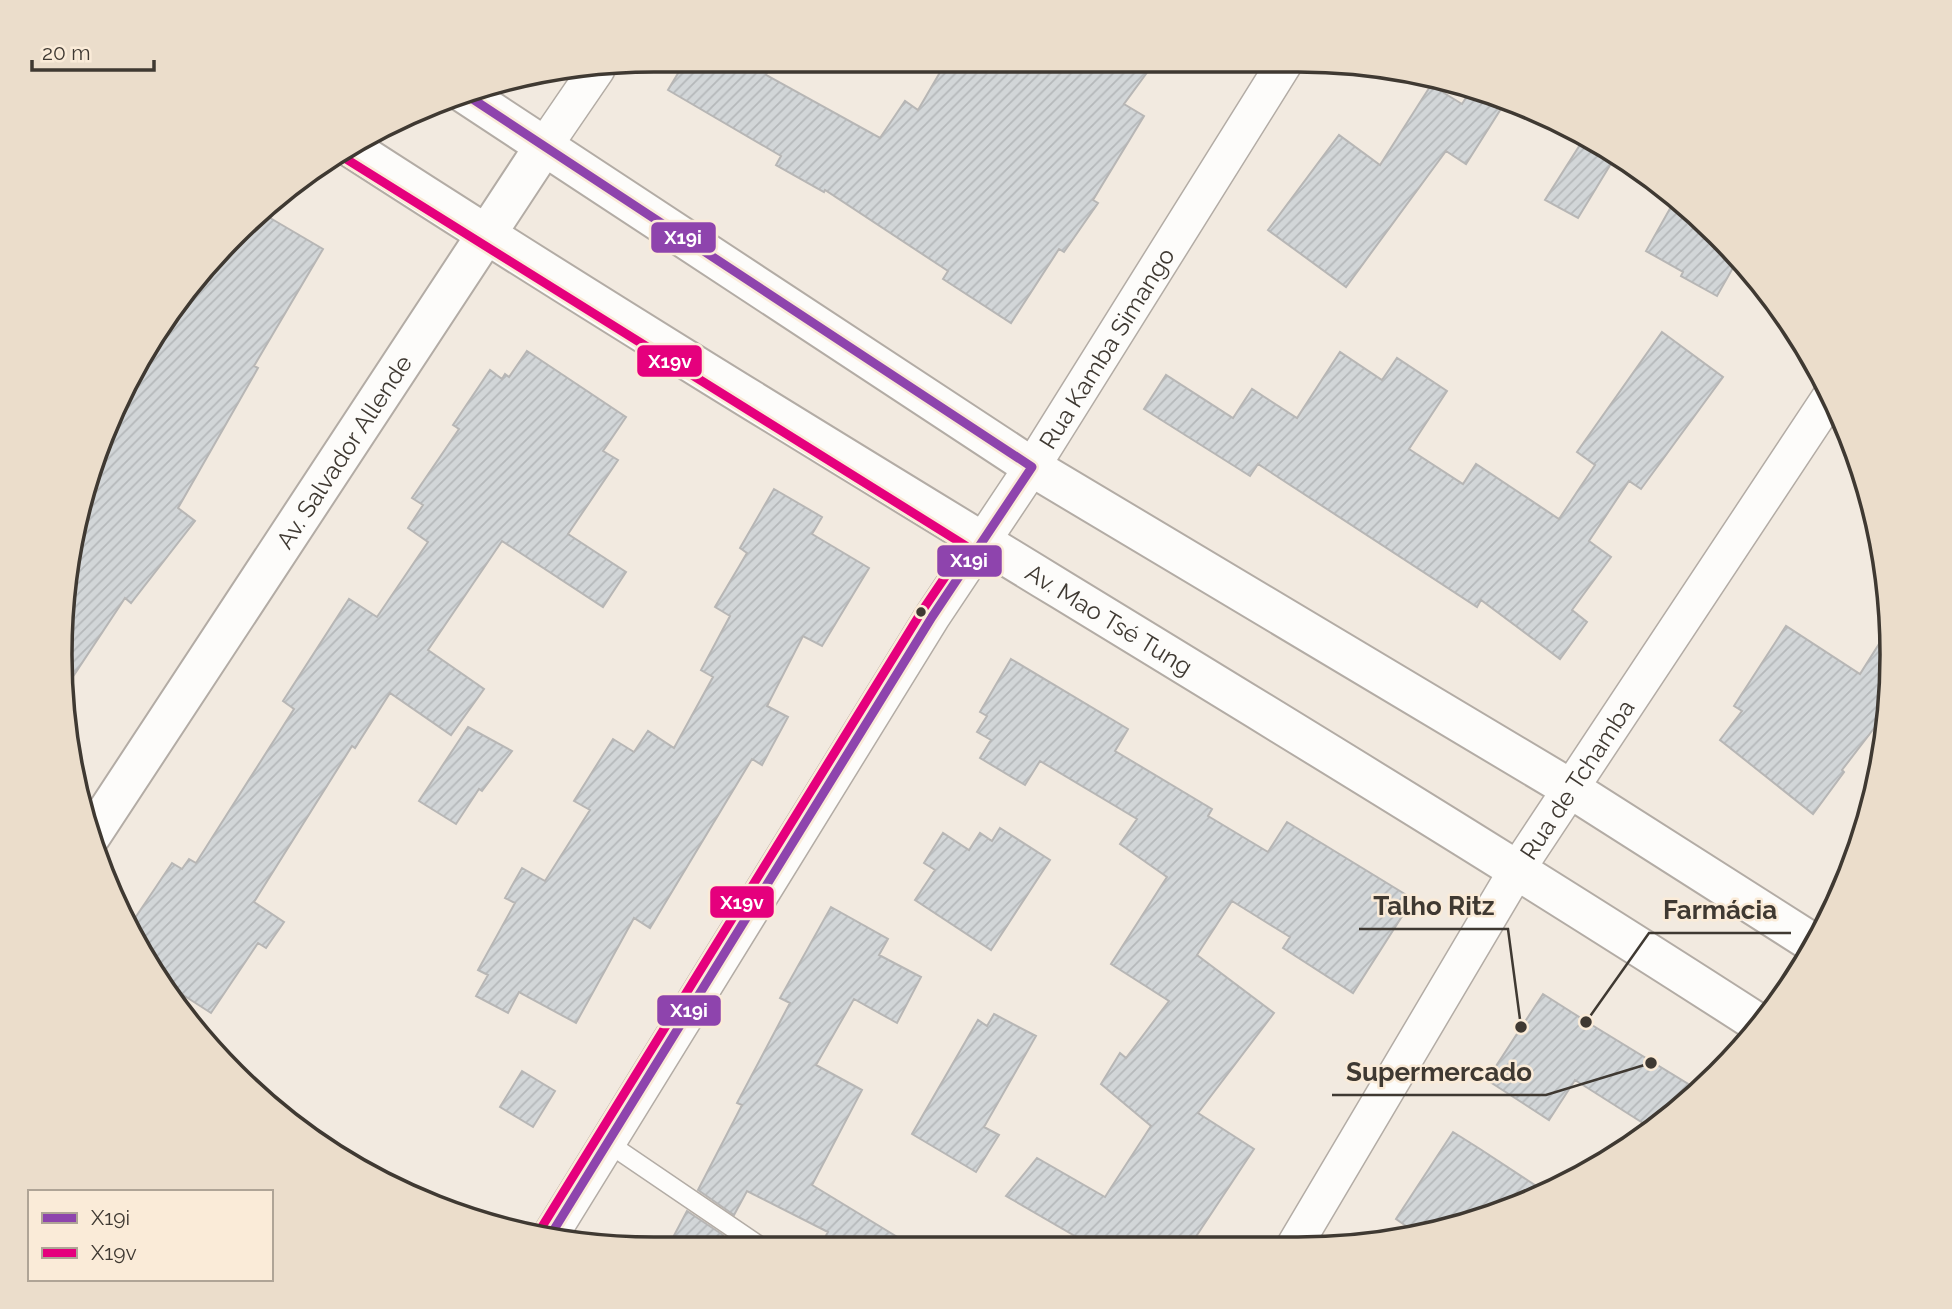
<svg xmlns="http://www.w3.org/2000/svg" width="1952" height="1309" font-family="Raleway,sans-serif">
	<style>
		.building { fill: url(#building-hatch); stroke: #b7b6b5; stroke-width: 2 }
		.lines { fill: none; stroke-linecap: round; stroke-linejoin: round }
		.service-casing { stroke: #b3aca5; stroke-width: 21 }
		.minor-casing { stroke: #b3aca5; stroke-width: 38 }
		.tertiary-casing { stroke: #b3aca5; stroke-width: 42 }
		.secondary-casing { stroke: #b3aca5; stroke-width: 42 }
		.service { stroke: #fdfcfa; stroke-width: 18 }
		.minor { stroke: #fdfcfa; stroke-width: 35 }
		.tertiary { stroke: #fdfcfa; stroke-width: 38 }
		.secondary { stroke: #fdfcfa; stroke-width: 38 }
		.bus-1-casing { stroke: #faebd8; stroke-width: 14 }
		.bus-2-casing { stroke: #faebd8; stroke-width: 14 }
		.bus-1 { stroke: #8e44ad; stroke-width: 9 }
		.bus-2 { stroke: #e5007d; stroke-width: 9 }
		.bus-dot { fill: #3f3932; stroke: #faebd8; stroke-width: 2.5 }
		.labels { text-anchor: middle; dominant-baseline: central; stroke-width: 5; stroke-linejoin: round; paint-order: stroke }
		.street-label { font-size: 24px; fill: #3f3932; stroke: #faebd8 }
		.rim { fill: none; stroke: #3f3932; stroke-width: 3.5 }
		.leader { fill: none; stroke: #3f3932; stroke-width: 2.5 }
		.callout-dot { fill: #3f3932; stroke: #faebd8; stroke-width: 2.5 }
		.callout-label { font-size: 26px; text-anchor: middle; font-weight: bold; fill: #3f3932; stroke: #faebd8; stroke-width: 5; stroke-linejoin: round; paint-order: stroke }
		.line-badge { stroke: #faebd8; stroke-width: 2.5 }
		.badge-label { font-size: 19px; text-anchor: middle; font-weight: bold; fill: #fff }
	</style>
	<defs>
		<pattern id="building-hatch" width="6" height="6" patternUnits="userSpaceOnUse" patternTransform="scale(1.75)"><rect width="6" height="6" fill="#d2d6d8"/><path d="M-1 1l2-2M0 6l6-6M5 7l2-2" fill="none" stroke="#b5b8ba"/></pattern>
	</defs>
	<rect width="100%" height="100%" fill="#f2eae0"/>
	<!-- building -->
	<path class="building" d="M686 60H775L766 75 880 138 905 101 918 110 946 62 1154 63 1124 104 1144 116 1093 200 1098 203 1064 252 1059 249 1011 323 943 279 948 271 825 190 824 192 776 165 781 156 668 90Z
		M1431 85 1462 104 1469 93 1504 104 1466 164 1446 151 1346 287 1268 230 1339 135 1380 165Z
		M1585 137 1615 157 1578 218 1545 200Z
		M1676 198 1690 207 1738 259 1717 296 1681 276 1683 272 1646 251Z
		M265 215 323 249 254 366 258 368 178 508 195 521 131 603 125 598 68 684 61 615 105 427 183 292Z
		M1662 332 1723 377 1641 489 1629 481 1589 541 1611 557 1572 610 1587 622 1560 659 1481 600 1477 607 1258 464 1250 476 1144 409 1166 375 1233 418 1252 389 1297 418 1340 352 1382 380 1397 358 1447 391 1409 449 1463 484 1476 464 1559 519 1595 465 1577 452Z
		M527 351 626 417 603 451 618 460 568 534 626 572 603 607 502 541 428 650 484 689 451 735 390 693 355 748 352 746 254 902 284 922 266 948 258 943 211 1013 163 982 139 952 129 927 172 863 182 869 189 859 196 863 294 709 283 701 349 599 377 617 428 542 408 528 423 505 412 498 459 429 453 425 490 370 502 379 505 374 509 377Z
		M774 489 822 517 812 534 869 568 822 646 803 636 767 706 788 717 762 765 752 759 650 928 634 918 576 1023 519 992 508 1013 476 996 488 975 478 970 515 903 505 898 522 868 545 881 590 810 574 801 613 739 634 752 648 731 674 748 713 677 701 670 730 616 715 607 747 553 740 548Z
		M1891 625 1888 710 1842 770 1844 772 1813 814 1720 740 1742 711 1734 706 1786 626 1860 674Z
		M1011 659 1128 729 1115 751 1212 809 1208 816 1268 852 1287 822 1413 899 1353 993 1283 948 1290 937 1232 901 1197 955 1274 1013 1198 1113 1254 1149 1189 1247H1094L1006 1196 1037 1158 1105 1197 1151 1126 1101 1084 1120 1053 1126 1058 1169 1001 1111 964 1167 877 1120 844 1137 819 1040 761 1025 785 980 758 991 740 977 732 987 716 980 712Z
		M468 727 512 751 482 791 479 789 456 824 419 801Z
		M1000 828 1050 860 991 950 915 900 935 870 924 863 943 833 969 850 980 833 992 841Z
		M831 907 888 939 879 955 921 977 897 1023 854 999 816 1065 862 1090 812 1185 912 1246H820L828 1232 747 1191 734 1215 698 1190 742 1105 737 1103 790 1003 780 998Z
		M1543 994 1587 1022 1698 1090 1654 1130 1575 1080 1549 1120 1487 1080Z
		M994 1014 1036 1036 984 1127 999 1135 976 1172 912 1134 978 1020 987 1026Z
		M522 1071 555 1091 533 1127 500 1107Z
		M1453 1132 1480 1149 1547 1193 1451 1229 1419 1235 1396 1219Z
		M687 1211 723 1235 718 1245H669Z"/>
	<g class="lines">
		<!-- service casing -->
		<g class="service-casing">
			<path id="service" d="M608 1143 758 1245"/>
		</g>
		<!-- minor casing -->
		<g class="minor-casing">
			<g id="minor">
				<path d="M545 145 597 69"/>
				<path id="s1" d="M550 1236 932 617 1032 467 1284 64"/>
				<path id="s2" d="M1293 1248 1518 868 1832 394"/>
			</g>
		</g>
		<!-- tertiary casing -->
		<g class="tertiary-casing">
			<g id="tertiary">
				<path id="s3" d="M91 836 545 145"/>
			</g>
		</g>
		<!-- secondary casing -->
		<g class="secondary-casing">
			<g id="secondary">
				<path d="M462 92 1032 467 1571 789 1816 945"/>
				<path id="s4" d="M350 147C815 448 1295 724 1761 1025"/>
			</g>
		</g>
		<!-- service -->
		<use href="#service" class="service"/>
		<!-- minor -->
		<use href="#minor" class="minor"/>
		<!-- tertiary -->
		<use href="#tertiary" class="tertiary"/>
		<!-- secondary -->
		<use href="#secondary" class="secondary"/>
		<!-- bus-1 casing -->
		<g class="bus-1-casing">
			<path id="bus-1" d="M462 92 1032 467 932 617 550 1236"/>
		</g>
		<!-- bus-2 casing -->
		<g class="bus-2-casing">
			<path id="bus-2" d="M343 157 966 546 922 611 540 1230"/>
		</g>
		<!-- bus-1 -->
		<use href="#bus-1" class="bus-1"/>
		<!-- bus-2 -->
		<use href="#bus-2" class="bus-2"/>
	</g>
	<!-- markers -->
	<circle class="bus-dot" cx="921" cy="612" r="6"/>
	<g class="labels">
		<!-- street labels -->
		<g class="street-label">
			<text stroke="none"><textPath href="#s1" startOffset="1048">Rua Kamba Simango</textPath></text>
			<text stroke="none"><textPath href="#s3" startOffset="460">Av. Salvador Allende</textPath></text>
			<text stroke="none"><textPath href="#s4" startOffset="894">Av. Mao Tsé Tung</textPath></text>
			<text stroke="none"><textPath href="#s2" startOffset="548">Rua de Tchamba</textPath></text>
		</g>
	</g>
	<!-- crop -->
	<path d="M0 0H1952V1309H0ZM654 72H1298A582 582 0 0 1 1880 654V655A582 582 0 0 1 1298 1237H654A582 582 0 0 1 72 655V654A582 582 0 0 1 654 72Z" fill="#ebddcb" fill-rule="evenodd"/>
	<path class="rim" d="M654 72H1298A582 582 0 0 1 1880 654V655A582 582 0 0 1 1298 1237H654A582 582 0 0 1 72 655V654A582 582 0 0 1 654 72Z"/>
	<!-- callouts -->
	<path class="leader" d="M1521 1027L1508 929H1359M1586 1022L1649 933H1791M1651 1063L1546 1095H1332"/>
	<g class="callout-dot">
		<circle cx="1521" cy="1027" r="7"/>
		<circle cx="1586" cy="1022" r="7"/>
		<circle cx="1651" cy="1063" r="7"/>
	</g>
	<g class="callout-label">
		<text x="1434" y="915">Talho Ritz</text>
		<text x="1720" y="919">Farmácia</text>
		<text x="1439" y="1081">Supermercado</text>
	</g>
	<g class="line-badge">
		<rect x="650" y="221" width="67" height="33" rx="7" fill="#8e44ad"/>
		<rect x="636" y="344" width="67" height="34" rx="7" fill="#e5007d"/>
		<rect x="936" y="544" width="67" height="34" rx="7" fill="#8e44ad"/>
		<rect x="709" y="885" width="66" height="34" rx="7" fill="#e5007d"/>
		<rect x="656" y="994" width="66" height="33" rx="7" fill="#8e44ad"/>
	</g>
	<g class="badge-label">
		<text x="683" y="244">X19i</text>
		<text x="670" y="368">X19v</text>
		<text x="969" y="567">X19i</text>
		<text x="742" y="909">X19v</text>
		<text x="689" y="1017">X19i</text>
	</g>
	<!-- legend -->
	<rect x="28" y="1190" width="245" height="91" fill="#faebd8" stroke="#afa496" stroke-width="2"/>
	<rect x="42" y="1213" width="35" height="10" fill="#8e44ad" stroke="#afa496" stroke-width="2"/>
	<text x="91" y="1225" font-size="21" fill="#3f3932">X19i</text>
	<rect x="42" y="1248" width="35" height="10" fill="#e5007d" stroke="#afa496" stroke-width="2"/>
	<text x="91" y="1260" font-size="21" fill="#3f3932">X19v</text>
	<!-- scale -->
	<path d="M32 60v10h122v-10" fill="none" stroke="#3f3932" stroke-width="3.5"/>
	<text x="42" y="60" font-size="21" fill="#3f3932" stroke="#faebd8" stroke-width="5" paint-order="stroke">20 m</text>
</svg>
